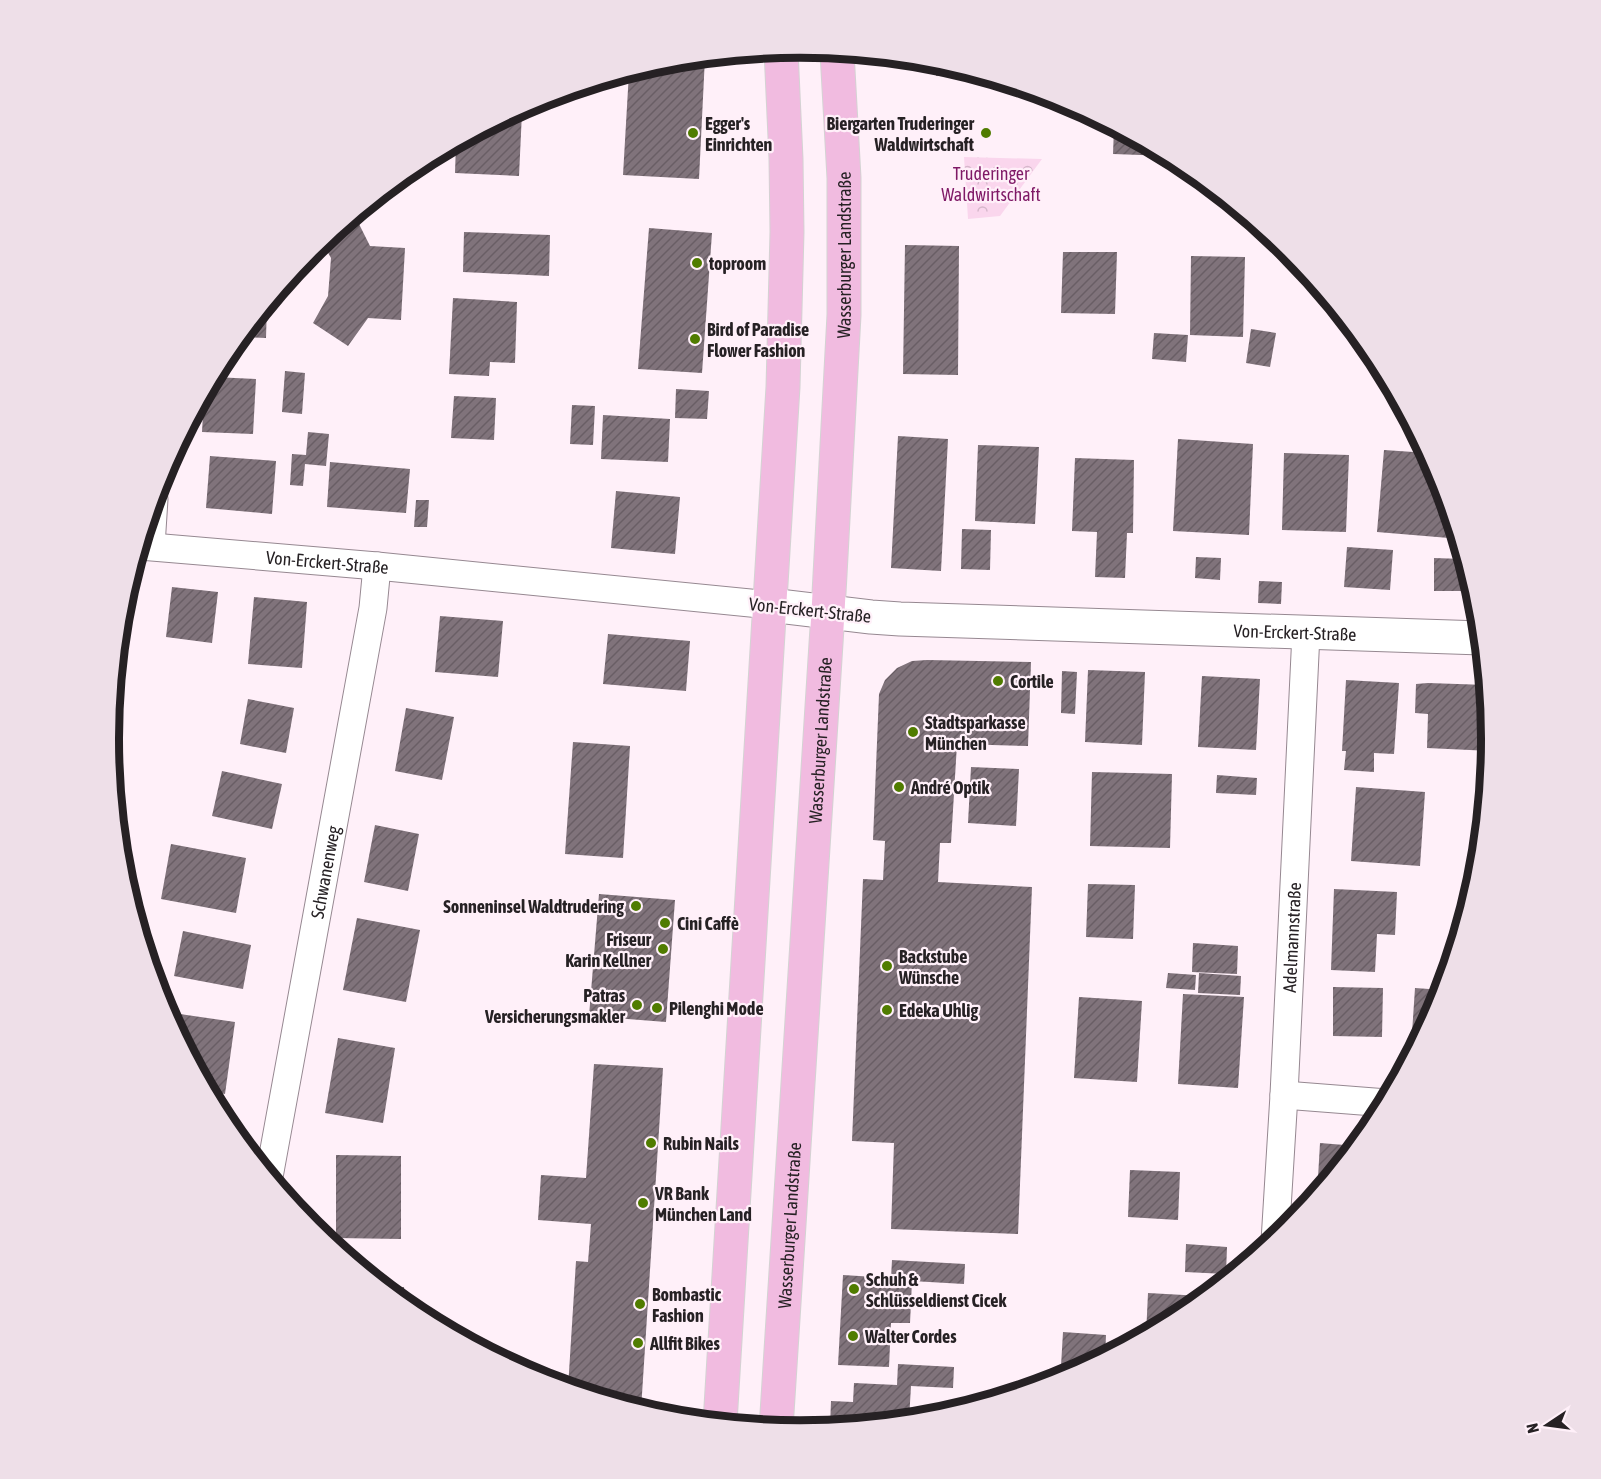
<svg xmlns="http://www.w3.org/2000/svg" width="1601" height="1479" font-family="'Asap Condensed',sans-serif">
	<style>
		.forest { fill: url(#forest-crowns) }
		.building { fill: url(#building-hatch) }
		.lines { fill: none; stroke-linecap: round; stroke-linejoin: round }
		.minor-casing { stroke: #968891; stroke-width: 29 }
		.tertiary-casing { stroke: #968891; stroke-width: 35 }
		.primary-casing { stroke: #d4d3d3; stroke-width: 35 }
		.minor { stroke: #fff; stroke-width: 27 }
		.tertiary { stroke: #fff; stroke-width: 33 }
		.primary { stroke: #f1bbe0; stroke-width: 33 }
		.poi-dot { fill: #507c00; stroke: #fff0f9; stroke-width: 2 }
		.labels { text-anchor: middle; dominant-baseline: central; stroke-width: 4.5; stroke-linejoin: round; paint-order: stroke }
		.poi-label { font-size: 18px; font-weight: bold; fill: #262124; stroke: #fff0f9; text-anchor: start }
		.park-label { font-size: 18px; fill: #7f1966; stroke: #fff0f9 }
		.street-label { font-size: 18px; fill: #262124; stroke: #fff0f9 }
		.rim { fill: none; stroke: #262124; stroke-width: 8 }
	</style>
	<defs>
		<pattern id="forest-crowns" width="20" height="18" patternUnits="userSpaceOnUse" patternTransform="scale(1.5)"><rect width="20" height="18" fill="#fad6ed"/><path d="M2 6a3 3 0 1 1 6 0M12 15a3 3 0 1 1 6 0" fill="none" stroke="#d6b7cb"/></pattern>
		<pattern id="building-hatch" width="6" height="6" patternUnits="userSpaceOnUse" patternTransform="scale(1.5)"><rect width="6" height="6" fill="#80737b"/><path d="M-1 1l2-2M0 6l6-6M5 7l2-2" fill="none" stroke="#695e65"/></pattern>
	</defs>
	<rect width="100%" height="100%" fill="#fff0f9"/>
	<!-- forest -->
	<path class="forest" d="M964 157 1042 159 1000 216 968 219Z"/>
	<!-- building -->
	<path class="building" d="M705 57 699 179 623 175 629 72 666 61Z
		M936 62 974 73 973 77 936 76Z
		M516 111 522 112 519 176 455 173 456 143Z
		M1114 127 1127 134 1168 156 1113 154Z
		M355 216 370 246 405 248 401 320 368 318 348 346 313 323 328 296 331 258 322 242Z
		M649 228 712 233 702 373 638 369Z
		M464 232 550 235 549 276 463 272Z
		M905 245 959 246 958 375 903 374Z
		M1063 252H1117L1115 314 1061 313Z
		M1191 256 1245 257 1243 337 1190 335Z
		M453 298 517 302 515 363 490 362 489 376 449 374Z
		M267 304 266 338 240 337Z
		M1251 329 1276 333 1270 367 1246 363Z
		M1154 333 1188 335 1186 362 1152 359Z
		M285 371 305 373 302 414 282 412Z
		M214 377 256 379 253 434 202 432 204 396Z
		M676 389 709 391 707 419 675 418Z
		M454 396 496 398 494 440 451 438Z
		M572 405 595 406 593 445 570 444Z
		M603 415 670 419 668 462 601 459Z
		M308 432 329 434 326 466 305 464 303 486 290 485 292 454 306 455Z
		M898 436 948 439 941 571 891 568Z
		M1178 439 1253 444 1249 535 1173 531Z
		M978 445 1039 447 1035 524 975 521Z
		M1384 450 1428 453 1439 475 1451 514 1449 538 1377 532Z
		M1284 453 1349 455 1346 532 1282 530Z
		M210 456 276 461 272 514 206 508Z
		M1075 458 1134 460 1133 533H1127L1125 578 1095 577 1097 532 1072 531Z
		M330 462 410 469 406 513 327 507Z
		M616 491 680 497 675 554 611 548Z
		M416 500H429L427 527H414Z
		M962 529 991 530 990 570 961 569Z
		M1347 547 1393 550 1390 590 1344 587Z
		M1196 557 1221 558 1220 580 1195 578Z
		M1434 558 1463 559 1462 591H1434Z
		M1259 581 1282 582 1281 604 1258 603Z
		M172 587 218 592 212 643 166 637Z
		M254 597 307 602 302 668 248 664Z
		M440 616 503 621 498 677 435 672Z
		M608 634 690 641 686 691 603 684Z
		M927 660 1031 662 1028 746 957 744 951 843H940L938 882 1032 887 1018 1234 891 1229 894 1143 852 1141 863 879 883 880 885 841 873 840 879 694 885 680 897 668 912 661Z
		M1088 670 1145 672 1142 745 1085 742Z
		M1062 671 1077 672 1075 714 1061 713Z
		M1202 676 1260 679 1256 750 1198 747Z
		M1346 680 1399 683 1394 754 1374 753V772L1344 770 1346 751H1342Z
		M1428 683 1487 685 1492 740 1491 751 1427 748 1428 714 1415 713 1416 684Z
		M248 699 294 708 286 753 240 744Z
		M406 708 454 717 442 780 395 771Z
		M573 742 630 746 623 858 565 854Z
		M971 767 1019 769 1016 826 968 823Z
		M222 771 282 784 272 829 212 816Z
		M1092 772 1172 774 1170 848 1090 846Z
		M1217 775 1257 778 1256 795 1216 793Z
		M1356 787 1425 792 1420 866 1351 861Z
		M375 825 419 834 408 891 364 882Z
		M171 844 246 858 236 913 161 899Z
		M1088 884 1135 885 1133 939 1086 937Z
		M1334 889 1397 892 1395 935 1377 934 1375 972 1331 970Z
		M599 894 675 900 666 1022 589 1016Z
		M357 918 420 930 406 1002 343 990Z
		M183 931 251 945 243 989 174 976Z
		M1193 943 1238 946 1237 974 1192 972Z
		M1168 973 1196 975 1195 990 1166 988Z
		M1199 973 1241 976 1240 995 1198 993Z
		M1333 987 1383 988 1382 1037 1333 1036Z
		M1415 988 1443 990 1439 1004 1424 1034 1412 1033Z
		M1183 994 1244 997 1238 1088 1178 1084Z
		M1079 997 1142 1001 1137 1082 1074 1078Z
		M166 1012 235 1022 225 1094 208 1091Z
		M338 1038 395 1048 383 1123 325 1113Z
		M594 1064 663 1068 641 1410 568 1388 576 1261 588 1262 591 1224 538 1220 541 1175 586 1178Z
		M1320 1143 1357 1146 1317 1195Z
		M336 1155 401 1156V1239L336 1238Z
		M1130 1170 1180 1172 1178 1220 1128 1217Z
		M1186 1244 1227 1247 1226 1274 1185 1272Z
		M892 1260 965 1264 964 1284 912 1281 910 1323H891L889 1367 838 1365 843 1275 891 1278Z
		M404 1287 405 1305 384 1288Z
		M1148 1293 1202 1296 1201 1301 1184 1315 1146 1335Z
		M1063 1332 1106 1335 1105 1357 1085 1367 1061 1366Z
		M898 1364 954 1367 953 1388 911 1386 909 1420 830 1428 831 1401 853 1402 854 1383 897 1385Z
		M921 1406 963 1409 935 1418 920 1419Z"/>
	<g class="lines">
		<!-- minor casing -->
		<g class="minor-casing">
			<g id="minor">
				<path id="s1" d="M140 546 377 566 770 605"/>
				<path d="M151 546 154 499"/>
				<path d="M1284 1095 1387 1103"/>
				<path id="s2" d="M269 1177 373 608 377 566"/>
				<path id="s3" d="M1275 1241 1284 1095 1306 633"/>
			</g>
		</g>
		<!-- tertiary casing -->
		<g class="tertiary-casing">
			<g id="tertiary">
				<path id="s4" d="M770 605 871 617 900 619 1482 638"/>
			</g>
		</g>
		<!-- primary casing -->
		<g class="primary-casing">
			<g id="primary">
				<path d="M720 1423 783 387 787 232 786 159 781 50"/>
				<path id="s5" d="M776 1429 828 612 844 315V178L837 52"/>
			</g>
		</g>
		<!-- minor -->
		<use href="#minor" class="minor"/>
		<!-- tertiary -->
		<use href="#tertiary" class="tertiary"/>
		<!-- primary -->
		<use href="#primary" class="primary"/>
	</g>
	<!-- markers -->
	<g class="poi-dot">
		<circle cx="693" cy="133" r="6"/>
		<circle cx="986" cy="133" r="6"/>
		<circle cx="697" cy="263" r="6"/>
		<circle cx="695" cy="339" r="6"/>
		<circle cx="998" cy="681" r="6"/>
		<circle cx="913" cy="732" r="6"/>
		<circle cx="899" cy="787" r="6"/>
		<circle cx="636" cy="906" r="6"/>
		<circle cx="665" cy="923" r="6"/>
		<circle cx="663" cy="949" r="6"/>
		<circle cx="887" cy="966" r="6"/>
		<circle cx="637" cy="1005" r="6"/>
		<circle cx="657" cy="1008" r="6"/>
		<circle cx="887" cy="1010" r="6"/>
		<circle cx="651" cy="1143" r="6"/>
		<circle cx="643" cy="1203" r="6"/>
		<circle cx="854" cy="1289" r="6"/>
		<circle cx="640" cy="1304" r="6"/>
		<circle cx="853" cy="1336" r="6"/>
		<circle cx="638" cy="1343" r="6"/>
	</g>
	<g class="labels">
		<!-- poi labels -->
		<g class="poi-label">
			<text x="705" y="123">Egger's<tspan x="705" dy="21">Einrichten</tspan></text>
			<text x="974" y="123" text-anchor="end">Biergarten Truderinger<tspan x="974" dy="21">Waldwirtschaft</tspan></text>
			<text x="709" y="263">toproom</text>
			<text x="707" y="329">Bird of Paradise<tspan x="707" dy="21">Flower Fashion</tspan></text>
			<text x="1010" y="681">Cortile</text>
			<text x="925" y="722">Stadtsparkasse<tspan x="925" dy="21">München</tspan></text>
			<text x="911" y="787">André Optik</text>
			<text x="624" y="906" text-anchor="end">Sonneninsel Waldtrudering</text>
			<text x="677" y="923">Cini Caffè</text>
			<text x="651" y="939" text-anchor="end">Friseur<tspan x="651" dy="21">Karin Kellner</tspan></text>
			<text x="899" y="956">Backstube<tspan x="899" dy="21">Wünsche</tspan></text>
			<text x="625" y="995" text-anchor="end">Patras<tspan x="625" dy="21">Versicherungsmakler</tspan></text>
			<text x="669" y="1008">Pilenghi Mode</text>
			<text x="899" y="1010">Edeka Uhlig</text>
			<text x="663" y="1143">Rubin Nails</text>
			<text x="655" y="1193">VR Bank<tspan x="655" dy="21">München Land</tspan></text>
			<text x="866" y="1279">Schuh &amp;<tspan x="866" dy="21">Schlüsseldienst Cicek</tspan></text>
			<text x="652" y="1294">Bombastic<tspan x="652" dy="21">Fashion</tspan></text>
			<text x="865" y="1336">Walter Cordes</text>
			<text x="650" y="1343">Allfit Bikes</text>
		</g>
		<!-- park labels -->
		<g class="park-label">
			<text x="991" y="173">Truderinger<tspan x="991" dy="21">Waldwirtschaft</tspan></text>
		</g>
		<!-- street labels -->
		<g class="street-label">
			<text stroke="none"><textPath href="#s5" startOffset="1176">Wasserburger Landstraße</textPath></text>
			<text stroke="none"><textPath href="#s1" startOffset="188">Von-Erckert-Straße</textPath></text>
			<text transform="translate(810 610) rotate(6)">Von-Erckert-Straße</text>
			<text stroke="none"><textPath href="#s4" startOffset="526">Von-Erckert-Straße</textPath></text>
			<text stroke="none"><textPath href="#s5" startOffset="690">Wasserburger Landstraße</textPath></text>
			<text stroke="none"><textPath href="#s2" startOffset="310">Schwanenweg</textPath></text>
			<text stroke="none"><textPath href="#s3" startOffset="304">Adelmannstraße</textPath></text>
			<text stroke="none"><textPath href="#s5" startOffset="204">Wasserburger Landstraße</textPath></text>
		</g>
	</g>
	<!-- crop -->
	<path d="M0 0H1601V1479H0ZM119 739a681 681 0 1 1 1362 0a681 681 0 1 1-1362 0Z" fill="#eedfe8" fill-rule="evenodd"/>
	<path class="rim" d="M119 739a681 681 0 1 1 1362 0a681 681 0 1 1-1362 0Z"/>
	<!-- north arrow -->
	<g transform="translate(1547 1425) rotate(257)" stroke="#fff0f9" stroke-width="4.5" paint-order="stroke">
	<path d="M0-4.5L10 22L0 15L-10 22Z" fill="#262124"/>
	<text y="-9" font-size="16" font-weight="bold" text-anchor="middle" fill="#262124">N</text>
	</g>
</svg>
